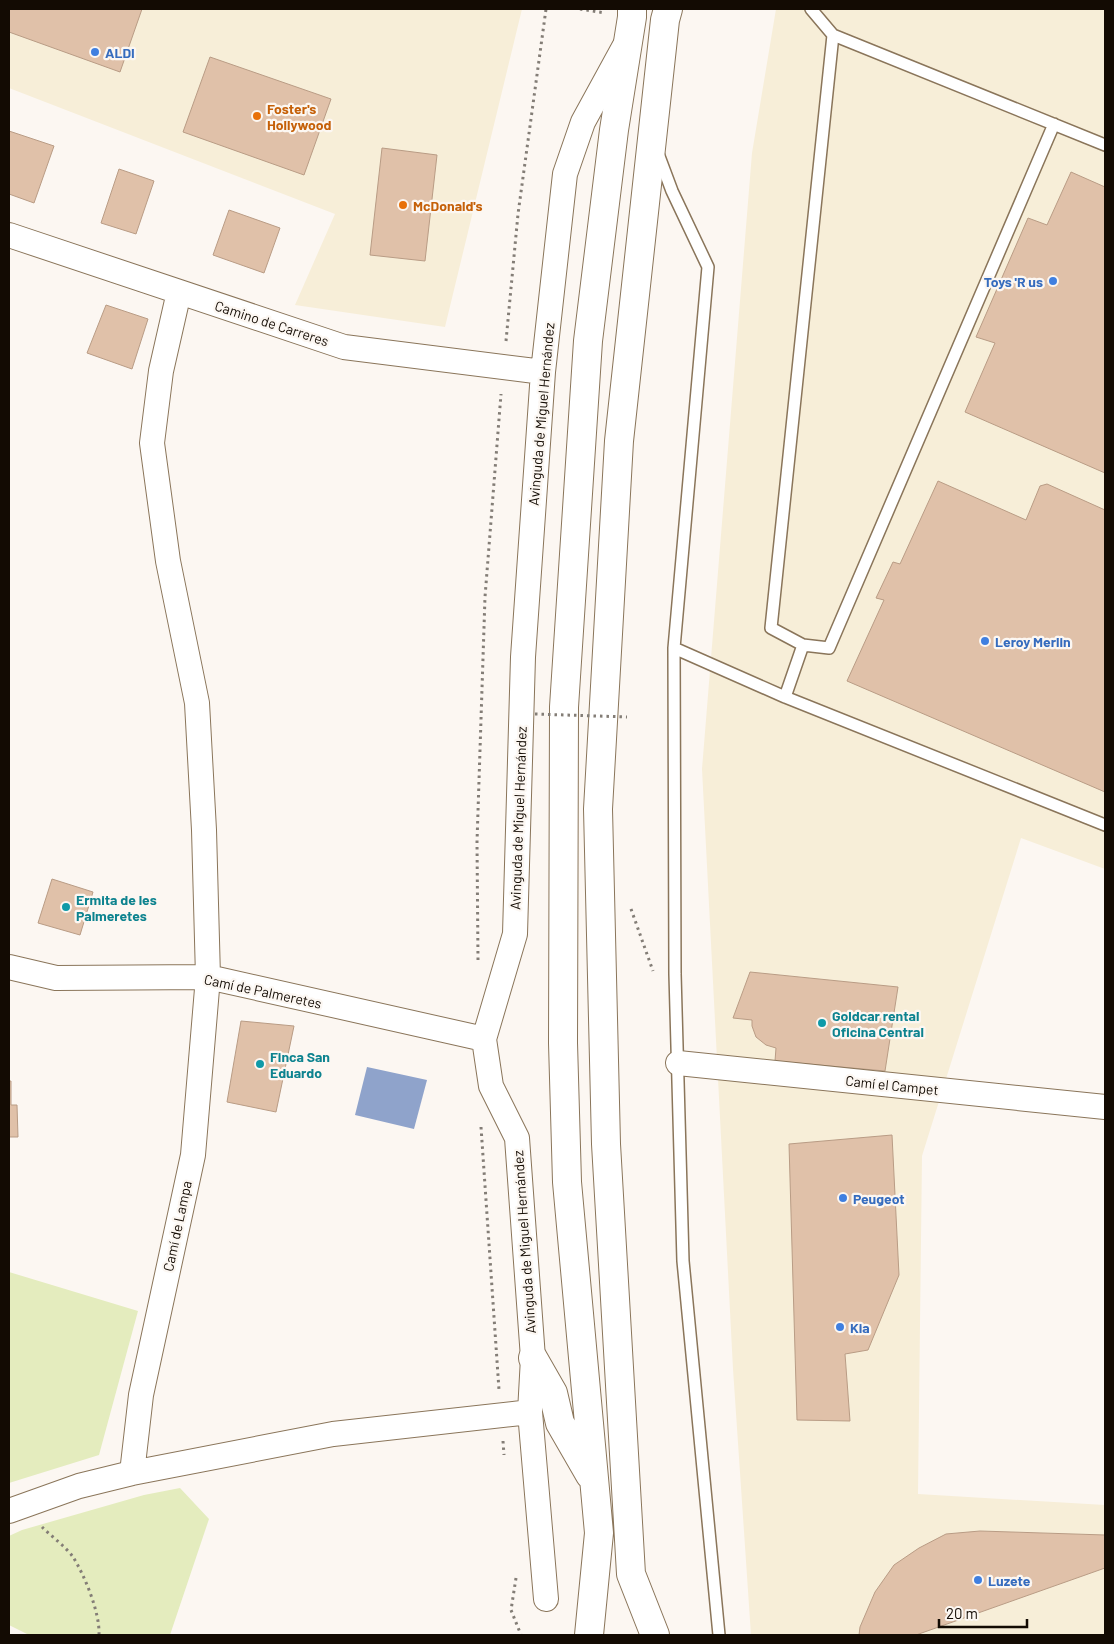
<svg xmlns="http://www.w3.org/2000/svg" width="1114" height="1644" font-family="Barlow,sans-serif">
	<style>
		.commercial { fill: #f7eed8 }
		.green { fill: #e4ecbe }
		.water { fill: #8fa3cb }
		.building { fill: #e0c1a9; stroke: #b99c85 }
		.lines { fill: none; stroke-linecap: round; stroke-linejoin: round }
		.lane-casing { stroke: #8a755a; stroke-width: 14 }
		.street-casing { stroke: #8a755a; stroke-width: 26 }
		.primary-casing { stroke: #8a755a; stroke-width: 30 }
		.path { stroke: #837d76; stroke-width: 3; stroke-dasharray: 2.5 4; stroke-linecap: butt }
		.lane { stroke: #fff; stroke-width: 11 }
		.street { stroke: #fff; stroke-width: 24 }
		.primary { stroke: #fff; stroke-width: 28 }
		.path-bridge { stroke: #837d76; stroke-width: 3; stroke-dasharray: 2.5 4; stroke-linecap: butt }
		.shop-dot { fill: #3f7fe0; stroke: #fcf7f2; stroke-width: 2 }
		.food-dot { fill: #e8710a; stroke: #fcf7f2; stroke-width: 2 }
		.culture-dot { fill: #0f9aa8; stroke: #fcf7f2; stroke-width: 2 }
		.labels { text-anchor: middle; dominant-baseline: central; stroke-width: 4.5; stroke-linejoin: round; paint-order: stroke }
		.shop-label { font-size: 14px; font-weight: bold; fill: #366cbe; stroke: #fcf7f2; text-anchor: start }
		.food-label { font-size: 14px; font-weight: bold; fill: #c56008; stroke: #fcf7f2; text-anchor: start }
		.street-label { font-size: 14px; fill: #130b03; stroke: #fcf7f2 }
		.culture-label { font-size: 14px; font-weight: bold; fill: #0d838f; stroke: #fcf7f2; text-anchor: start }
	</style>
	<rect width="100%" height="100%" fill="#fcf7f2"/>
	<!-- commercial -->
	<path class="commercial" d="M9 9H522L445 327 295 305 335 214 9 88Z
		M776 9H1105V869L1021 838 922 1156 918 1494 1105 1505V1635H751L733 1369 702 769 752 153Z"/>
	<!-- green -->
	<path class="green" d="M9 1272 138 1311 99 1455 9 1483Z
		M180 1488 209 1519 170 1635H29L9 1625V1536L22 1530 144 1495Z"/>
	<!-- water -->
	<path class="water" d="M367 1067 427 1080 414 1129 355 1115Z"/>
	<!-- building -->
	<path class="building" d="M9 9H142L120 72 9 32Z
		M210 57 331 99 304 175 183 132Z
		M9 131 54 146 34 203 9 194Z
		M382 148 437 155 425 261 370 255Z
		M119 169 154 181 136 234 101 223Z
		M1071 172 1105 187V473L965 412 995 343 976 337 1028 218 1047 225Z
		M229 210 280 228 264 273 213 255Z
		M106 305 148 319 132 369 87 353Z
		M938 481 1026 520 1040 486 1047 484 1105 510V792L847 681 884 600 876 598 893 562 900 564Z
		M52 879 93 892 80 935 38 923Z
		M750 972 898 987 885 1071 775 1061 776 1048 766 1045 756 1037 752 1026V1020L733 1018Z
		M241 1021 294 1026 276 1112 227 1102Z
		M9 1081H11V1105H17L18 1137H9Z
		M892 1135 899 1275 868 1350 845 1354 850 1421 797 1420 789 1144Z
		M980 1531 1105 1535V1568L916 1635H859L860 1627 875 1592 894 1565 919 1548 946 1534Z"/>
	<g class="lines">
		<!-- lane casing -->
		<g class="lane-casing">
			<path id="lane" d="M811 9 833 35 1105 145
				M833 35 771 628 803 645 829 648 1054 124
				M657 151 672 191 708 267 674 648 675 974 683 1261 719 1635
				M674 648 785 697 1105 825
				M785 697 803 645"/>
		</g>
		<!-- street casing -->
		<g class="street-casing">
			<path id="street" d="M9 235 344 347 543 372
				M9 967 56 978 208 977 484 1039
				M678 1063 1105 1107
				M132 1473 141 1395 193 1155 208 977 204 830 197 703 168 561 152 443 161 371 179 292
				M9 1511 79 1486 132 1473 333 1434 530 1412
				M546 1599 530 1412 533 1358 517 1138 491 1086 484 1039 515 934 523 657 543 372 565 174 583 122 624 47"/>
		</g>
		<!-- primary casing -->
		<g class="primary-casing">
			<path id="primary" d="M533 1358 553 1393 560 1423 590 1475
				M589 1635 599 1533 567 1182 563 1043 564 707 588 341 614 130 632 17V9
				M655 1635 631 1574 606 1144 598 809 619 441 665 20 668 9"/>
		</g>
		<!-- path -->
		<path class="path" d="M580 9 605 13
			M506 341 518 214 546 9
			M631 909 653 971
			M478 960 477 842 485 597 501 394
			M481 1127 499 1390
			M503 1441 504 1455
			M42 1527C51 1536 66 1547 73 1557 85 1576 100 1613 99 1635
			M516 1578 511 1610 521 1635"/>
		<!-- lane -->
		<use href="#lane" class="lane"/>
		<!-- street -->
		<use href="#street" class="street"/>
		<!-- primary -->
		<use href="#primary" class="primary"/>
		<!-- path-bridge -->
		<path class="path-bridge" d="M535 714 627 717"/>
	</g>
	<!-- markers -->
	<g class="shop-dot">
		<circle cx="95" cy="52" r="5"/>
		<circle cx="1053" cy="281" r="5"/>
		<circle cx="985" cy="641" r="5"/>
		<circle cx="843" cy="1198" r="5"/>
		<circle cx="840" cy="1327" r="5"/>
		<circle cx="978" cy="1580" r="5"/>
	</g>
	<g class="food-dot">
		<circle cx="257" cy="116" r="5"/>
		<circle cx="403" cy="205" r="5"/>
	</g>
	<g class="culture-dot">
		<circle cx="66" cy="907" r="5"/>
		<circle cx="822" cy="1023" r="5"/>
		<circle cx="260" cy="1064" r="5"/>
	</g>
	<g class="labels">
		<!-- shop labels -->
		<g class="shop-label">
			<text x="105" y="52">ALDI</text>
			<text x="1043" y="281" text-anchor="end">Toys 'R us</text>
			<text x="995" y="641">Leroy Merlin</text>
			<text x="853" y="1198">Peugeot</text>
			<text x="850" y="1327">Kia</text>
			<text x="988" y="1580">Luzete</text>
		</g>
		<!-- food labels -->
		<g class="food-label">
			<text x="267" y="108">Foster's<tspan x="267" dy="16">Hollywood</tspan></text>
			<text x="413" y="205">McDonald's</text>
		</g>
		<!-- street labels -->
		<g class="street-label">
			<text transform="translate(272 323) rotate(18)">Camino de Carreres</text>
			<text transform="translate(541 414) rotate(-85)">Avinguda de Miguel Hernández</text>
			<text transform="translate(518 818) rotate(-88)">Avinguda de Miguel Hernández</text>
			<text transform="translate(263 991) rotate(12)">Camí de Palmeretes</text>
			<text transform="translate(892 1085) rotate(6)">Camí el Campet</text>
			<text transform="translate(177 1226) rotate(-78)">Camí de Lampa</text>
			<text transform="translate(524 1242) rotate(-94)">Avinguda de Miguel Hernández</text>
		</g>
		<!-- culture labels -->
		<g class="culture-label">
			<text x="76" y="899">Ermita de les<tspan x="76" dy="16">Palmeretes</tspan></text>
			<text x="832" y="1015">Goldcar rental<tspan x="832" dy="16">Oficina Central</tspan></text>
			<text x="270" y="1056">Finca San<tspan x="270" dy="16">Eduardo</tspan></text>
		</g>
	</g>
	<!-- border -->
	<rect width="1114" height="1644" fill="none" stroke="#130b03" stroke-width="20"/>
	<!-- scale -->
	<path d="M939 1619v8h88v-8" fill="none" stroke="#130b03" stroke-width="2.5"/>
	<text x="946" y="1619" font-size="15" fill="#130b03" stroke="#fcf7f2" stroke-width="4" paint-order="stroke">20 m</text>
</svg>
